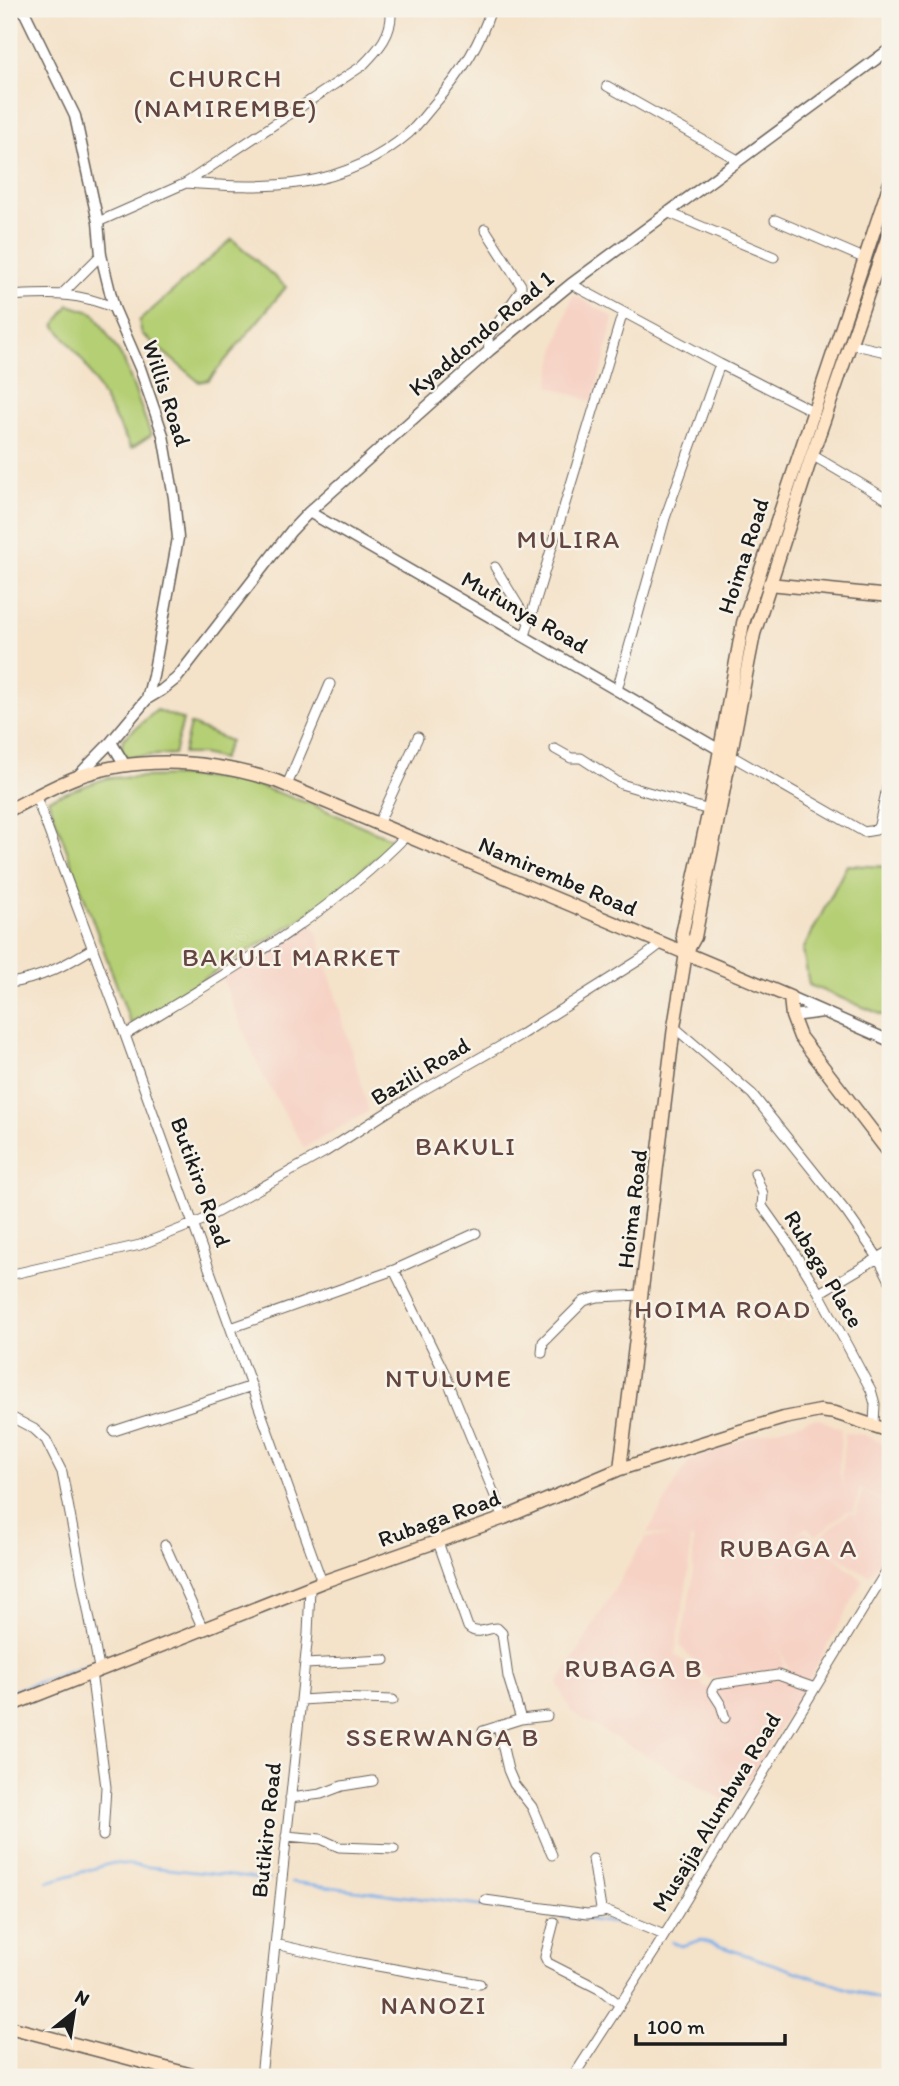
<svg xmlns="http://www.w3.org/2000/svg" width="899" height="2086" font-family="Itim,sans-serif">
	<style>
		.built { fill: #f6d2c4 }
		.green { fill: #b5cf74; stroke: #687648; stroke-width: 2 }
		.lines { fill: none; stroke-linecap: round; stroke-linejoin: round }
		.stream { stroke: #7cafe9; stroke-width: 2.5 }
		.minor-casing { stroke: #686159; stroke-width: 11 }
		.tertiary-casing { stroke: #686159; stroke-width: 13 }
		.secondary-casing { stroke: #686159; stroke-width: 15 }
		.minor { stroke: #fff; stroke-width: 9 }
		.tertiary { stroke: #fff; stroke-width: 10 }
		.secondary { stroke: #ffe4c6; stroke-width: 12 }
		.labels { text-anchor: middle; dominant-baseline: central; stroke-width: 5; stroke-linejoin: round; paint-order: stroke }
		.street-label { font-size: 23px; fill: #1c1c1c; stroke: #f7f3e8 }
		.quarter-label { font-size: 26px; letter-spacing: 2px; fill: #644641; stroke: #f7f3e8 }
	</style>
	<rect width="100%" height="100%" fill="#f7f3e8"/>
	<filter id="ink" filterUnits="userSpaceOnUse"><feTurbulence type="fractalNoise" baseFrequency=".0143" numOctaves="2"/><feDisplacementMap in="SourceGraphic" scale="14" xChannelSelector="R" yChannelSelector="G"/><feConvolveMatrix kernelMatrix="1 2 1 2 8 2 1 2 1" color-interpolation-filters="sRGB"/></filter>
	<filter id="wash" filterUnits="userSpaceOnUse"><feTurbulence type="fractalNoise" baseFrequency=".00686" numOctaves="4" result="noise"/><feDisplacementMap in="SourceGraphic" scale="28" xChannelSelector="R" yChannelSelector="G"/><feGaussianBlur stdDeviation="1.57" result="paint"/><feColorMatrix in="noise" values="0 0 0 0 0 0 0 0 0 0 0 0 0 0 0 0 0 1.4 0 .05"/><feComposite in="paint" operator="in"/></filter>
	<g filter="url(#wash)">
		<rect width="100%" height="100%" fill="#f4e2c9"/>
		<!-- built -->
		<path class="built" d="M573 294 613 317 605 359 592 402 549 386 555 352Z
			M309 921 317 932 369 1111 304 1148 260 1070 222 978Z
			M817 1418 841 1429 839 1468 844 1494 842 1473 845 1433 865 1435 890 1447V1504L860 1489 854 1512 847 1511 816 1536 806 1528 792 1537 805 1531 863 1581 808 1681 790 1675 779 1645 784 1669 709 1679 680 1646 693 1579V1539H690L689 1570 675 1654 692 1668 705 1688 772 1678 804 1686 734 1806 571 1712 558 1684 646 1537H673L647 1533 688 1462 748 1437Z
			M862 1491 890 1506V1544L869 1576 837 1556 818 1538 849 1513 856 1514Z"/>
		<!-- green -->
		<path class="green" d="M232 239 286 287 209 380 199 382 142 334 139 321Z
			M69 305 94 313 124 361 151 435 131 448 85 364 55 325Z
			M157 710 183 720 174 754 127 757 121 750 123 739Z
			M190 724 230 741 222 759 202 754H183Z
			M178 776 243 781 311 804 392 839 382 853 307 915 131 1024 48 799 107 778Z
			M847 865 890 867V1018L809 985 803 950Z"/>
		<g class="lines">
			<!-- stream -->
			<path class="stream" d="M9 1692 95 1663
				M47 1882 113 1863 269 1880
				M292 1882 629 1925
				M672 1942 681 1946 701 1940 890 2003"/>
		</g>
	</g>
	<g filter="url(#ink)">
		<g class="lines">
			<!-- minor casing -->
			<g class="minor-casing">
				<path id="minor" d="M607 86 738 160
					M186 183C269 189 342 191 409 133 419 124 428 111 437 101 461 74 480 44 491 9
					M667 212 774 257
					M775 220 866 259
					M98 222 186 183 362 66C379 49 393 34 391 9
					M485 229 521 285V290L488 337 489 351
					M571 284 720 364 815 412
					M63 293 101 255
					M9 296C48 294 77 291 114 308
					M851 344 890 353
					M812 455 890 501
					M495 567 529 623
					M525 636 623 312
					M617 690 665 518 720 364
					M555 749 571 758H581L621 784 709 810
					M728 754 864 832 876 830 879 825 890 774
					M287 785 330 684
					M36 797 125 1035 322 1582
					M379 822 418 737
					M9 983C40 979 66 965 93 948
					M674 1027 752 1094 847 1213 879 1259 890 1281
					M125 1035C223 975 326 918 407 835
					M755 1173 763 1194 762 1206 791 1247 819 1293 871 1390 875 1404 874 1424
					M394 1270 445 1374 504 1518
					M9 1275 140 1245 203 1220 325 1152 411 1097 522 1034 641 959 662 943
					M819 1293 890 1251
					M231 1328 394 1270 476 1233
					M542 1353 543 1342 584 1301 598 1297 642 1295
					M15 1419 34 1429 46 1440 62 1472 99 1668
					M114 1431 252 1386
					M438 1542 468 1627C477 1636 487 1628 497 1628L502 1633 508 1677 521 1719
					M165 1545 203 1629
					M305 1664 385 1660
					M91 1672 106 1787 103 1836
					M301 1700 334 1698 393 1700
					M725 1718 721 1705 712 1691 716 1684 778 1675 815 1688
					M498 1726 508 1770 514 1784 532 1807 552 1855
					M483 1731 521 1719 547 1716
					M290 1798 321 1794 342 1786 373 1781
					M286 1836 321 1839 339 1847 394 1849
					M593 1859 601 1909 664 1935
					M485 1900 587 1914 603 1912
					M554 1922 545 1957 548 1963 601 1990 620 2005
					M275 1944 355 1962 480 1984
					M261 2077 308 1634 310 1588
					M573 2077 656 1949 890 1565"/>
			</g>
			<!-- tertiary casing -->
			<g class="tertiary-casing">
				<path id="tertiary" d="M23 9 75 116 98 222 101 255 114 308 140 368 163 435 174 498 178 538 153 676 147 699 111 742 76 778
					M309 512 720 750
					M147 699 162 690 177 678 291 531 309 512 489 351 571 284 890 49
					M111 742 125 765
					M790 997 890 1041
					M792 1016 823 1012"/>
			</g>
			<!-- secondary casing -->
			<g class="secondary-casing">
				<path id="secondary" d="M769 584 890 596
					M9 810C31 799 53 786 77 777 143 754 210 760 276 781L790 997 792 1016 800 1037 890 1154
					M686 953 695 937 754 634 812 455 890 230
					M620 1469 674 1027 686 953 682 934 709 810 743 623 890 183
					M9 1706 322 1582 504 1518 620 1469 737 1432 784 1418 820 1411 835 1413 890 1431
					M9 2027 200 2077"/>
			</g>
			<!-- minor -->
			<use href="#minor" class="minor"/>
			<!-- tertiary -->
			<use href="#tertiary" class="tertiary"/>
			<!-- secondary -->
			<use href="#secondary" class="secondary"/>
		</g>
	</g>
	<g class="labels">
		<!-- street labels -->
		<g class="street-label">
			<text transform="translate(481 333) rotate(-40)">Kyaddondo Road 1</text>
			<text transform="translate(167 393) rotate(72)">Willis Road</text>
			<text transform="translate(743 556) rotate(-72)">Hoima Road</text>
			<text transform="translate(525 612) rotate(30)">Mufunya Road</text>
			<text transform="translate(558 876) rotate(23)">Namirembe Road</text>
			<text transform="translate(420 1071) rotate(-31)">Bazili Road</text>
			<text transform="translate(201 1182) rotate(70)">Butikiro Road</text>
			<text transform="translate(632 1209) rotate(-83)">Hoima Road</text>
			<text transform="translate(824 1269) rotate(59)">Rubaga Place</text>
			<text transform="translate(439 1518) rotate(-20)">Rubaga Road</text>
			<text transform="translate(716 1812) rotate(-59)">Musajja Alumbwa Road</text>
			<text transform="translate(266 1830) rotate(-84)">Butikiro Road</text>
		</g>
		<!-- quarter labels -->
		<g class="quarter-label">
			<text x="226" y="78">CHURCH<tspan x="226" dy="30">(NAMIREMBE)</tspan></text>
			<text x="569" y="539">MULIRA</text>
			<text x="292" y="957">BAKULI MARKET</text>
			<text x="466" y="1146">BAKULI</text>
			<text x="723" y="1309">HOIMA ROAD</text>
			<text x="449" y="1378">NTULUME</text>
			<text x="789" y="1548">RUBAGA A</text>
			<text x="634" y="1668">RUBAGA B</text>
			<text x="443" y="1737">SSERWANGA B</text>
			<text x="434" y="2005">NANOZI</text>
		</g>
	</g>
	<!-- margin -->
	<rect width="899" height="2086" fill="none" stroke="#f7f3e8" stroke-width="35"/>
	<!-- north arrow -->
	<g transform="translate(74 2012) rotate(30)" stroke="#f7f3e8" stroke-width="5" paint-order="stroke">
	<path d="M0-5L12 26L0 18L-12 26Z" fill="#1c1c1c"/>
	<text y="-10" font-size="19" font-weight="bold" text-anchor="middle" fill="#1c1c1c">N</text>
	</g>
	<!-- scale -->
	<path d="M636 2034v10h149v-10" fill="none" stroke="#1c1c1c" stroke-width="3.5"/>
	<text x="647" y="2034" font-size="21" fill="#1c1c1c" stroke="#f7f3e8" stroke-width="5" paint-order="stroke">100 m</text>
</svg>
